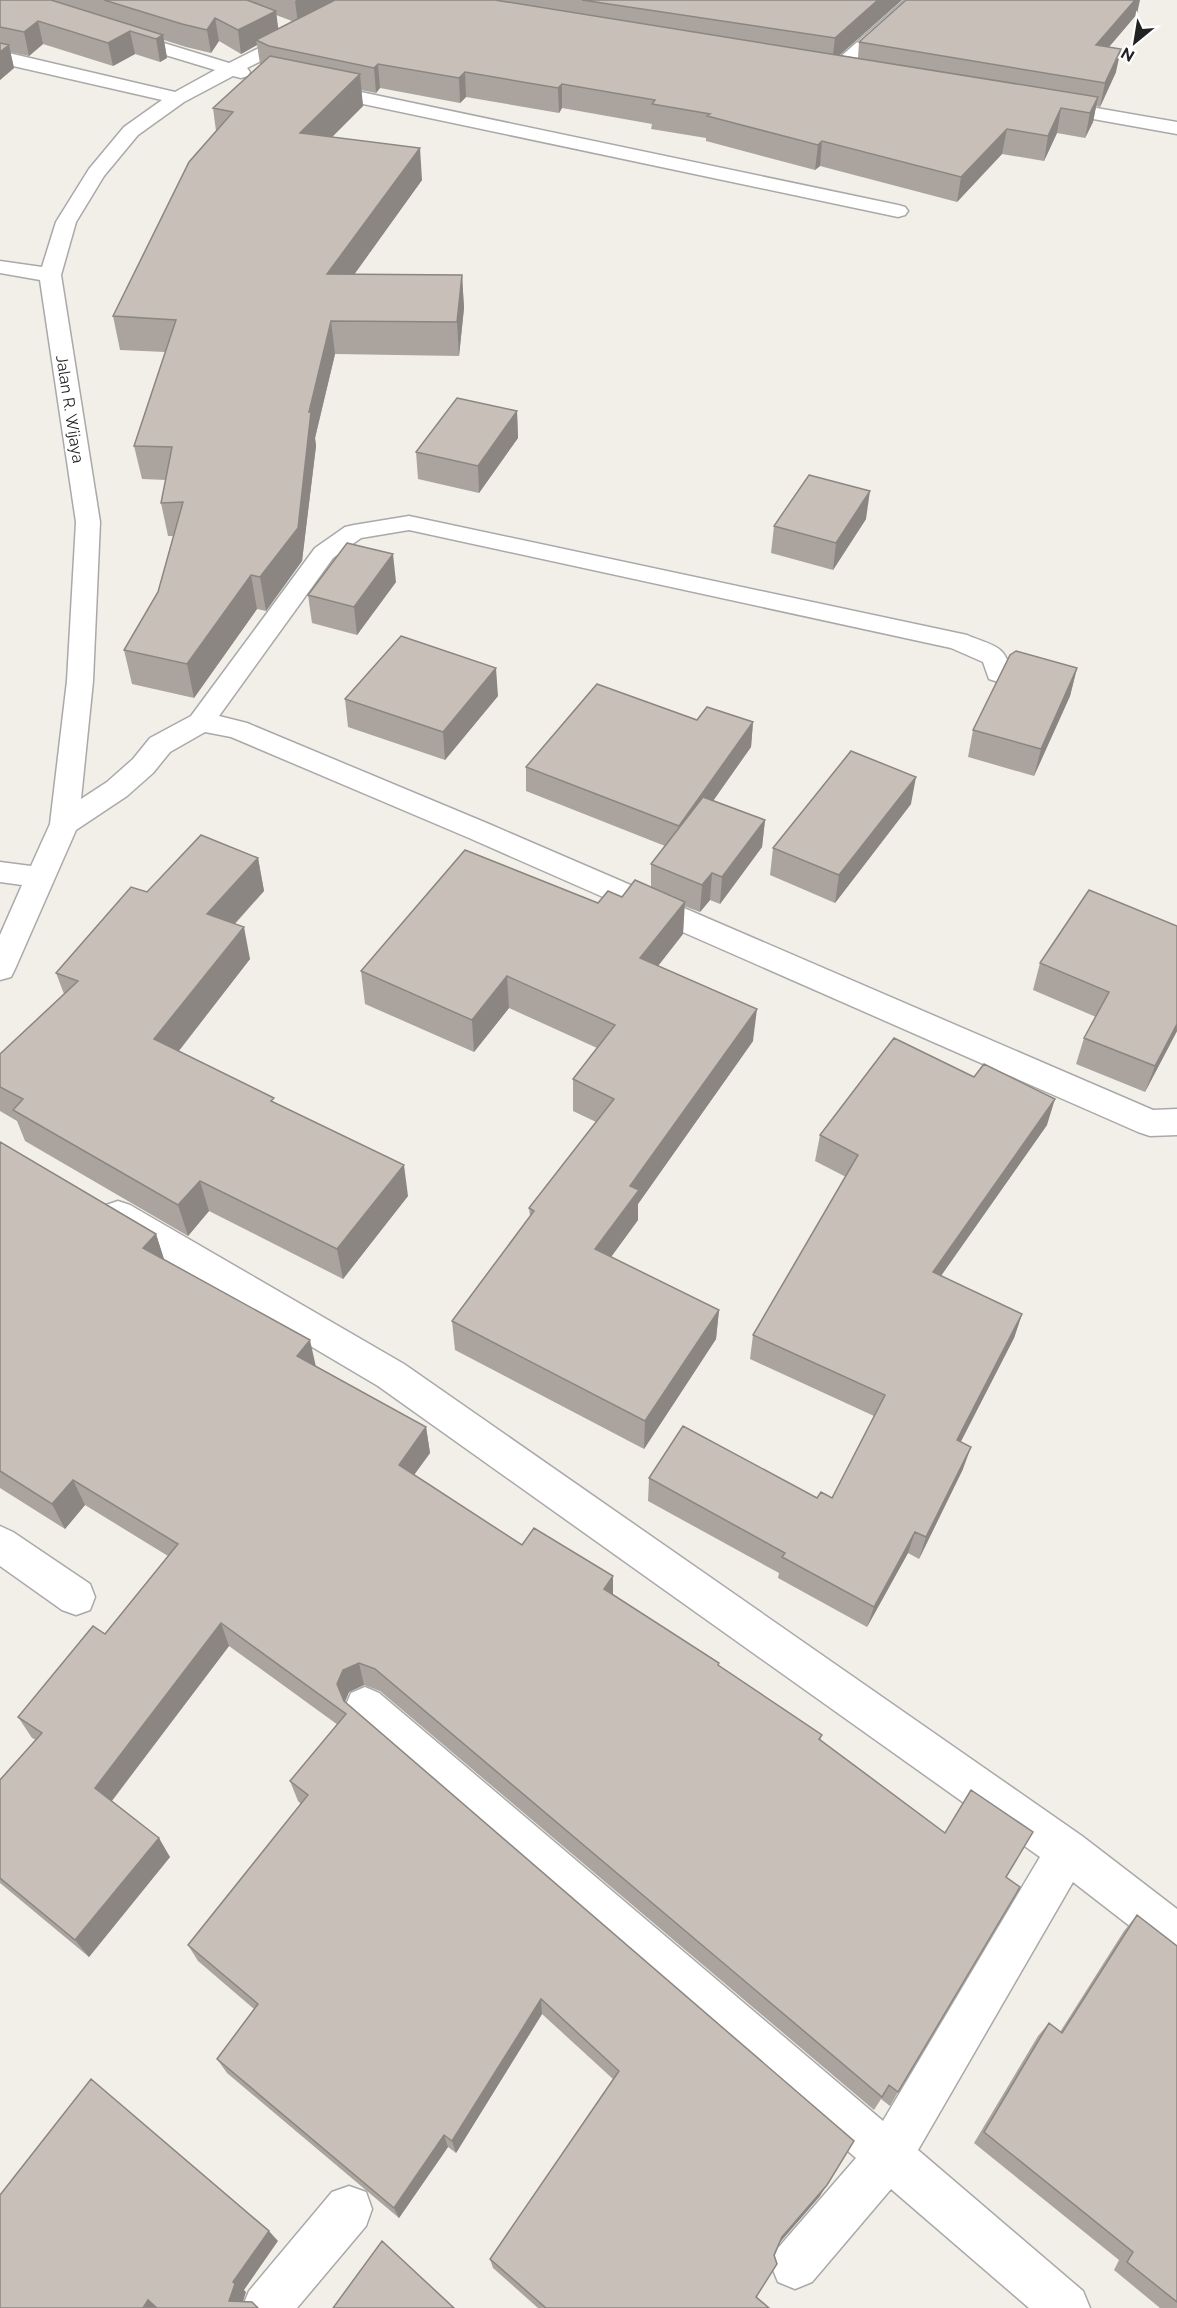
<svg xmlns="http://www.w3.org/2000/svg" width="1177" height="2308" font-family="Raleway,sans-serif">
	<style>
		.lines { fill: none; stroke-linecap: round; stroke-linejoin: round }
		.minor-casing { stroke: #a9a9a9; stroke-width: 3 }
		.minor { fill: #fff; fill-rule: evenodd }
		.wall { fill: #aba49e; fill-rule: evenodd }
		.shaded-wall { fill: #8b8681 }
		.building { fill: #c7bfb8; stroke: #8b8681; stroke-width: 1.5 }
		.labels { text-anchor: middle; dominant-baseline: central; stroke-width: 5; stroke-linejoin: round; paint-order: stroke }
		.far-street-label { font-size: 16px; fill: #222; stroke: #fff }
	</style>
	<rect width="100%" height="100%" fill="#f2efe9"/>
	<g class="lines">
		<!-- minor casing -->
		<g class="minor-casing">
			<path id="minor" d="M355 0H378L375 4 247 68 250 72 248 76 241 78 233 76 184 102 138 135 104 176 76 222 61 275 100 522 93 681 81 799 107 782 133 759 150 738 191 716 315 548 345 527 354 525 409 516 967 635C992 646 1006 644 1011 673L1007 679 998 682 989 679 983 662 951 648 409 530 361 538 333 558 219 716 247 723 489 824 1153 1110 1177 1109V1135L1150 1136 1138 1132 469 838 231 737 205 732 170 752 153 773 127 796 76 830 15 969 11 977 0 980V935L22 885 0 882V862L31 866 50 824 67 681 76 522 40 280 0 273V261L42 267 56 222 89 169 124 127 162 100 0 63V51L175 92 215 70 116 40 113 36 116 32H128L229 63Z
				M905 0H925L844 74H830L828 70 830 66Z
				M318 83 898 205 905 207 908 211 905 215 898 217 311 93 309 89 311 85Z
				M1050 100 1177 122V134L1043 110 1040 106 1043 102Z
				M118 1201 130 1205 404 1364 1082 1836 1177 1909V1958L1162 1951 1073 1882 918 2150 1083 2291 1090 2308H1029L891 2189 812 2282 795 2289 778 2282 771 2265 778 2248 856 2158 351 1721 345 1707 351 1693 365 1687 379 1693 883 2121 1040 1857 378 1386 106 1225 101 1215 106 1205Z
				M0 1526 13 1532 90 1584 95 1597 90 1610 76 1615 62 1610 0 1566Z
				M349 2186 366 2192 372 2209 366 2226 297 2308H242L249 2291 332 2192Z"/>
		</g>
		<!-- minor -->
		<use href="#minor" class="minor"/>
	</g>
	<!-- wall -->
	<path class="wall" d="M0 0H902L839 55 858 58 859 42 1137 14 1109 47 1116 72 1100 107 1096 106 1093 122 1085 138 1057 133 1044 161 1002 154 957 202 820 166 815 170 706 141V138L651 129 652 124 562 108 559 113 466 97 460 103 380 88 376 93 361 90 363 106 332 137 422 180 354 274 462 275 464 308 459 356 335 354 315 438 316 446 302 561 266 611 257 609 194 698 132 684 124 650 158 592 173 536H168L161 503 166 480 142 479 134 446 165 352 120 350 113 316 216 131 213 108 261 65 260 64 257 45 241 54 219 41 211 53 186 47 164 40 167 58 160 62 135 54 113 66 43 44 29 56 10 52 14 68 0 80ZM276 15 292 21 278 29Z
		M517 411 518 438 479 493 418 479 416 452Z
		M866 519 833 570 771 553 774 526Z
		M396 582 357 635 312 623 308 595Z
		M1077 668 1070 696 1034 776 968 757 973 730Z
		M498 696 445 760 348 727 345 699Z
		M697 720 753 722 751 747 713 800 765 820 762 847 720 904 710 900 700 912 684 906 683 934 658 966 753 1041 638 1204V1220L611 1257 719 1310 716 1339 644 1449 455 1350 452 1321 530 1216 529 1208 596 1122 573 1111V1079L597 1048 509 1008 474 1052 365 1004 361 971 598 903 622 897 651 887V864L665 846 526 791V767Z
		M911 804 835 903 770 875 773 848Z
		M258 858 264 891 235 924 250 959 179 1051 275 1103 408 1196 343 1279 209 1211 188 1236 25 1141 17 1121 0 1111V1054L64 994 56 973 147 892Z
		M1177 926V1031L1145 1092 1076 1064 1084 1038 1096 1017 1033 990 1040 963Z
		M1047 1125 941 1276 1022 1314 1014 1338 960 1442 963 1469 919 1559 908 1553 867 1627 778 1578 779 1573 648 1501 649 1478 817 1498H832L874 1416 750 1359 753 1335 846 1177 815 1161 820 1135Z
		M0 1142 156 1234 164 1260 316 1367 426 1427 430 1453 414 1475 522 1545 613 1595 822 1735 820 1740 945 1833 1006 1877 898 2092 890 2106 881 2099 874 2110 380 1691 364 1685 349 1692 345 1702 820 2196 779 2243 757 2297 769 2308H538L493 2268 490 2259 613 2079 542 2014 456 2153 448 2147 399 2218 227 2073 217 2059 254 2009 198 1961 188 1945 301 1804 298 1801 290 1781 338 1725 229 1646 112 1801 170 1857 89 1957 0 1883V1780L36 1740 32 1738 18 1717 105 1634 168 1556 85 1505 65 1529 0 1488Z
		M1137 1915 1177 1946V2308H1160L1114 2270 1119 2260 974 2143 1038 2036 1049 2023 1060 2032 1124 1931Z"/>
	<!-- shaded-wall -->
	<path class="shaded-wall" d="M297 0H350L298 24 295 1Z
		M878 0H902L832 62 835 38Z
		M1127 0H1140L1137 14 1091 68 1096 45Z
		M276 11 279 34 256 40 257 45 241 54 238 30Z
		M215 18 219 41 211 53 207 30Z
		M38 21 43 44 29 56 24 32Z
		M130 31 135 54 113 66 108 43Z
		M163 35 167 58 160 62 156 39Z
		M9 45 14 68 0 80V52Z
		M1121 49 1116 72 1100 107 1105 83Z
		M378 64 380 88 376 93 374 68Z
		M465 72 466 97 460 103 459 78Z
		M360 74 363 106 304 165 300 133Z
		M562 84V108L559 113 558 88Z
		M1098 97 1093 122 1085 138 1090 113Z
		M1061 108 1057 133 1044 161 1048 136Z
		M1007 129 1002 154 957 202 961 177Z
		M822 141 820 166 815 170 818 145Z
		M420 148 422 180 331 307 327 274Z
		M462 275 464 308 459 356 457 322Z
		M331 321 335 354 315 438 316 446 302 561 266 611 260 577 309 412Z
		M517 411 518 438 479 493 478 466Z
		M870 491 866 519 833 570 836 543Z
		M393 554 396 582 357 635 354 607Z
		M251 575 257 609 194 698 187 664Z
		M496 668 498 696 445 760 443 732Z
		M1077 668 1070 696 1034 776 1041 749Z
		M753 722 751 747 678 851 679 826Z
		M916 777 911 804 835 903 839 875Z
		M765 820 762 847 720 904 722 877Z
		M258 858 264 891 214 946 207 914Z
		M712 873 710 900 700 912 702 885Z
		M685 902 683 934 639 990 640 958Z
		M244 927 250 959 163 1071 154 1039Z
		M507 976 509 1008 474 1052 472 1020Z
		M757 1009 753 1041 638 1204V1220L595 1279V1249L630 1186Z
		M1177 1024V1031L1145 1092 1155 1066Z
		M1055 1099 1047 1125 926 1297 933 1272Z
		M404 1165 408 1196 343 1279 337 1249Z
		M200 1181 209 1211 188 1236 178 1205Z
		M156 1234 165 1262 143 1248Z
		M719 1310 716 1339 644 1449 645 1421Z
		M1022 1314 1014 1338 950 1463 957 1440Z
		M310 1340 316 1367 297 1356Z
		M426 1427 430 1453 403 1490 399 1465Z
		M971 1447 963 1469 919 1559 926 1537Z
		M73 1480 85 1505 65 1529 52 1504Z
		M915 1532 908 1553 867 1627 874 1607Z
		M613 1576V1599L604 1589Z
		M221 1623 229 1646 107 1807 95 1788Z
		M359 1663 364 1685 349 1692 343 1706 337 1684 343 1670Z
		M159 1838 170 1857 89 1957 75 1940Z
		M541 1999 542 2014 456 2153 452 2141Z
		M444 2135 448 2147 399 2218 394 2208Z
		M854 2141 820 2196 776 2247 782 2237Z
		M269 2231 278 2241 244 2290 246 2292 241 2308 229 2301 233 2282Z
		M148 2300 161 2308H143Z"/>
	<!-- building -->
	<path class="building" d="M0 0H51L163 35 156 39 130 31 108 43 38 21 24 32 0 27Z
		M104 0H247L276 11 238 30 215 18 207 30 182 24Z
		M335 0H495L1098 97 1090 113 1061 108 1048 136 1007 129 961 177 822 141 818 145 707 116 710 114 652 104 655 100 562 84 558 88 465 72 459 78 378 64 374 68 269 46 256 40Z
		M582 0H878L835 38Z
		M906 0H1135L1096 45 1121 49 1105 83 859 42Z
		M0 43 9 45 0 52Z
		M270 56 360 74 300 133 420 148 327 274 462 275 457 322 331 321 309 412H311L298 528 260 577 251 575 187 664 124 650 158 592 183 502 161 503 172 447 134 446 176 320 113 316 189 162 233 112 213 108Z
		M457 398 517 411 478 466 416 452Z
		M809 475 870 491 836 543 774 526Z
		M347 543 393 554 354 607 308 595Z
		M401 636 496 668 443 732 345 699Z
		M1016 651 1077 668 1041 749 973 730 1010 655Z
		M597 684 697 720 707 707 753 722 679 826 526 767Z
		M851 751 916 777 839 875 773 848Z
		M703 797 765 820 722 877 712 873 702 885 651 864Z
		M201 835 258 858 207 914 244 927 154 1039 274 1098 271 1101 404 1165 337 1249 200 1181 178 1205 13 1110 23 1099 0 1087V1054L78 981 56 973 131 887 147 892Z
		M465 850 598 903 608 891 622 897 635 880 685 902 640 958 757 1009 630 1186 639 1190 595 1249 719 1310 645 1421 452 1321 534 1211 529 1208 614 1099 573 1079 615 1025 507 976 472 1020 361 971Z
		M1089 890 1177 926V1024L1155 1066 1084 1038 1109 992 1040 963Z
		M894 1038 974 1077 984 1064 1055 1099 933 1272 1022 1314 957 1440 971 1447 926 1537 915 1532 874 1607 782 1557 785 1553 649 1478 683 1426 817 1498 821 1492 832 1498 885 1395 753 1335 858 1155 820 1135Z
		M0 1142 156 1234 143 1248 310 1340 297 1356 426 1427 399 1465 522 1545 534 1528 613 1576 604 1589 719 1663 718 1665 822 1735 819 1739 945 1833 971 1790 1033 1832 1006 1877 1020 1887 898 2092 889 2085 882 2097 375 1669 359 1663 343 1670 337 1684 344 1701 854 2141 827 2185 782 2237 774 2255 777 2264 756 2297 769 2308H546L490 2259 619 2071 541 1999 452 2141 444 2135 394 2208 217 2059 258 2004 188 1945 308 1795 290 1781 346 1714 221 1623 95 1788 159 1838 75 1940 0 1878V1780L42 1733 18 1717 93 1626 105 1634 178 1544 73 1480 52 1504 0 1471Z
		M1137 1915 1177 1946V2302L1127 2262 1133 2252 984 2132 1049 2023 1062 2033Z
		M91 2079 269 2231 233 2282 235 2284 229 2301 252 2302 258 2308H157L148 2300 143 2308H0V2195Z
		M382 2241 454 2308H333Z"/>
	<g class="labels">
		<!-- far-street labels -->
		<g class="far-street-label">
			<text transform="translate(70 409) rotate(81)">Jalan R. Wijaya</text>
		</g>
	</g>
	<!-- north arrow -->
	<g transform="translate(1135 42) rotate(210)" stroke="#ffffff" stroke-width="4.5" paint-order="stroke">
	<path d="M0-4.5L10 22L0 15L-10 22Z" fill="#222222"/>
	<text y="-9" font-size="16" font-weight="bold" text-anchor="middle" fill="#222222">N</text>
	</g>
</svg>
